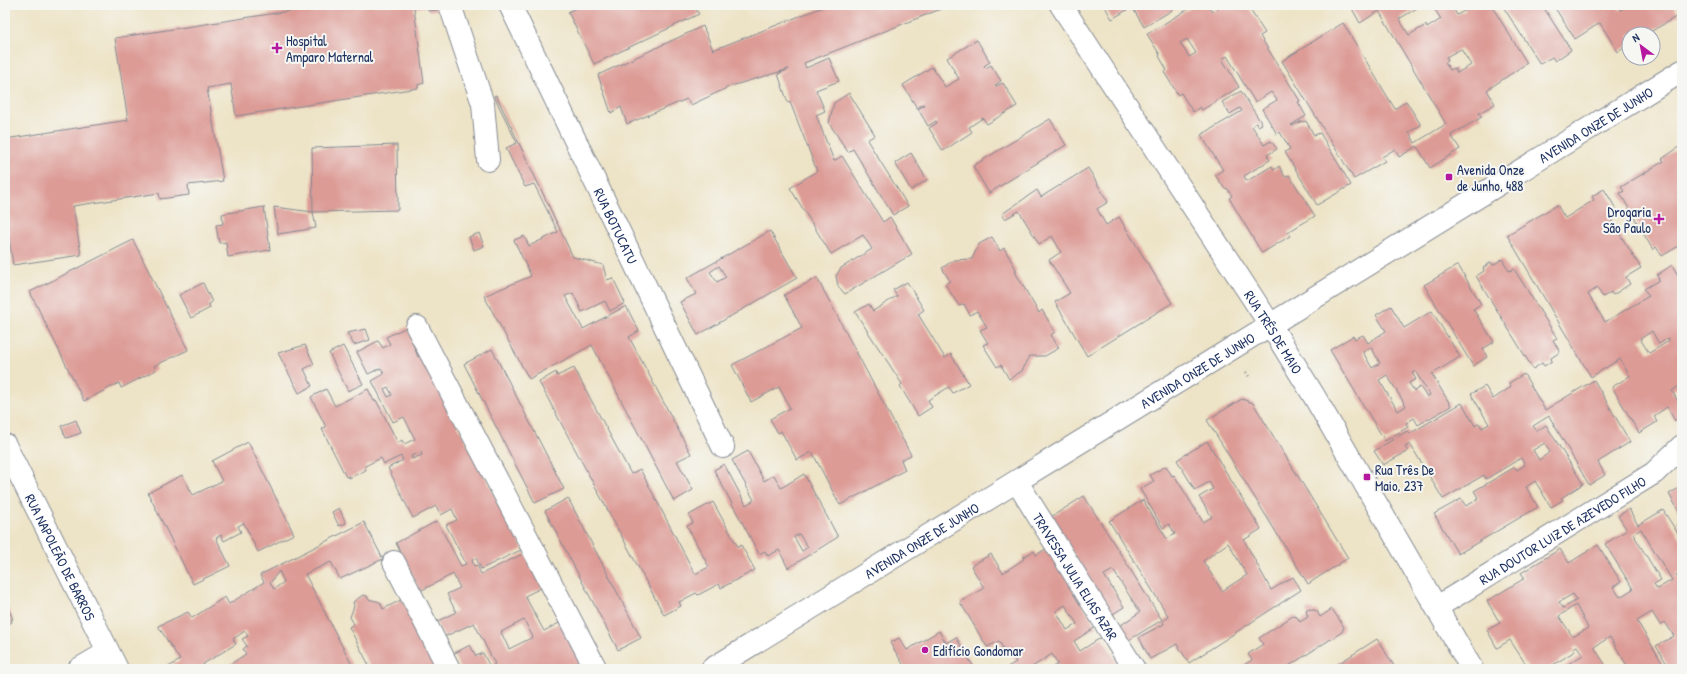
<svg xmlns="http://www.w3.org/2000/svg" width="1687" height="674" font-family="'Patrick Hand',sans-serif">
	<style>
		.building { fill: #dd9b96; fill-rule: evenodd }
		.lines { fill: none; stroke-linecap: round; stroke-linejoin: round }
		.minor-casing { stroke: #848992; stroke-width: 24 }
		.path { stroke: #848992; stroke-width: 2.5; stroke-dasharray: 1 3; stroke-linecap: butt }
		.minor { stroke: #fff; stroke-width: 22 }
		.poi-dot { fill: #b5179e; stroke: #f6f6f2; stroke-width: 1.5 }
		.labels { text-anchor: middle; dominant-baseline: central; stroke-width: 4; stroke-linejoin: round; paint-order: stroke }
		.poi-label { font-size: 14px; fill: #1b2f5e; stroke: #f6f6f2; text-anchor: start }
		.street-label { font-size: 14px; fill: #1b2f5e; stroke: #f6f6f2 }
	</style>
	<rect width="100%" height="100%" fill="#f6f6f2"/>
	<filter id="ink" filterUnits="userSpaceOnUse"><feTurbulence type="fractalNoise" baseFrequency=".025" numOctaves="2"/><feDisplacementMap in="SourceGraphic" scale="8" xChannelSelector="R" yChannelSelector="G"/><feConvolveMatrix kernelMatrix="1 2 1 2 8 2 1 2 1" color-interpolation-filters="sRGB"/></filter>
	<filter id="wash" filterUnits="userSpaceOnUse"><feTurbulence type="fractalNoise" baseFrequency=".012" numOctaves="4" result="noise"/><feDisplacementMap in="SourceGraphic" scale="16" xChannelSelector="R" yChannelSelector="G"/><feGaussianBlur stdDeviation="0.9" result="paint"/><feColorMatrix in="noise" values="0 0 0 0 0 0 0 0 0 0 0 0 0 0 0 0 0 1.4 0 .05"/><feComposite in="paint" operator="in"/></filter>
	<g filter="url(#wash)">
		<rect width="100%" height="100%" fill="#ede3c6"/>
		<g id="blocks">
			<!-- building -->
			<path class="building" d="M328 5H437L438 10 428 11V6L414 8 424 83 418 85V88L236 116 231 84 207 88 223 181 188 185 189 195 160 199 159 193 73 206 81 255 13 265 5 211V139L128 120 115 38Z
				M582 5H693L699 14 594 64 568 12Z
				M828 5H951L804 63 806 68 829 58 839 81 816 90 825 111 816 115 834 161 842 156 883 222 890 217 912 254 845 294 838 286 836 276 841 268 872 249 863 235 831 254 790 188 817 171 790 102 788 103 778 74 789 69 731 86 691 105 687 99 627 124 621 107 611 113 598 75 703 26 713 50Z
				M1104 5H1181L1144 27 1132 7 1112 19Z
				M1195 5H1208L1212 12 1223 5H1233L1236 9 1242 5H1247L1265 33 1260 36 1300 101 1298 102 1306 116 1291 125 1292 126 1302 121 1303 122 1306 121 1314 135 1320 133 1351 185 1317 205 1285 152 1290 149 1280 132 1277 134 1262 109 1277 100 1271 92 1255 102 1227 56 1222 59 1239 87 1202 110 1200 107 1193 112 1181 93 1178 95 1164 72 1167 70 1159 56 1160 55 1147 34ZM1187 39 1196 53 1189 57 1180 43Z
				M1350 5H1422L1399 19 1409 35 1426 25 1427 28 1441 19 1432 5H1451L1457 15 1466 10 1462 5H1491L1527 63 1487 90 1495 104 1479 113 1482 117 1451 135 1460 149 1430 168 1417 146 1399 157 1395 149 1382 157 1385 161 1354 179 1282 61 1343 23 1395 109 1406 101 1421 125 1409 132 1415 143 1446 124 1379 11 1360 23ZM1461 49 1471 65 1457 73 1455 68 1450 70 1445 63 1448 61 1446 57Z
				M1502 5H1542L1571 50 1555 61 1552 57 1540 64Z
				M1553 5H1617L1620 10 1629 5H1673L1679 15 1647 34H1629V45L1618 52 1600 23 1575 39Z
				M977 40 990 62 984 66 986 68 991 65 1001 81 995 85 996 86 1003 83 1017 106 987 124 983 118 969 127 972 132 943 151 929 128 937 123 936 121 928 126 918 109 925 105 924 104 917 108 903 85 932 67 945 87 959 79 947 58Z
				M1241 91 1262 124 1258 126 1256 123 1252 126 1264 145 1271 141 1277 149 1267 155 1270 160 1244 176 1247 181 1272 166 1274 170 1279 166 1285 177 1289 175 1315 216 1288 232 1290 236 1262 253 1229 198 1232 196 1227 188 1225 189 1215 175 1223 170 1201 135 1242 111 1240 108 1230 114 1222 102Z
				M849 93 875 135 867 140 908 206 893 215 853 149 848 152 829 123 834 103Z
				M496 95 573 257 603 265 607 280 613 278 625 303 610 311 605 301 582 312 573 293 565 296 583 329 626 306 639 331 629 337 691 454 677 461 693 490 674 501 592 345 529 379 484 296 531 276 514 240 524 236 529 246 558 232 534 184 525 187 506 148 517 143 494 96Z
				M1050 119 1066 145 989 193 973 166Z
				M397 145 398 210 313 212 312 148Z
				M1682 145V244L1662 256 1656 247 1653 250 1620 193 1624 191 1621 187 1664 161 1662 159Z
				M911 153 927 180 911 190 895 163Z
				M1088 168 1108 202 1097 209 1106 225 1119 217 1172 303 1087 356 1055 302 1070 293 1049 260 1061 252 1052 236 1039 244 1019 211 1005 219 1002 214 1037 190 1041 197Z
				M1604 189 1618 212 1609 217 1641 268 1626 277 1630 284 1613 295 1611 292 1603 297 1597 288 1588 294 1605 322 1649 296 1644 289 1659 280 1657 275 1672 265 1682 282V384L1672 391 1682 408V412L1675 421 1667 407 1654 416 1657 422 1639 433 1612 387 1630 376 1620 359 1591 377 1507 235 1557 205 1565 218 1594 200 1592 196ZM1652 331 1659 344 1668 338 1669 341 1649 353 1640 339Z
				M264 207 270 250 228 257 226 242 219 243 216 225 223 224 222 214Z
				M274 207 313 212 316 228 278 234Z
				M770 231 797 278 698 335 680 302 696 294 687 278ZM719 266 726 277 717 282 710 272Z
				M479 233 484 246 474 250 469 237Z
				M992 237 1000 251 1004 248 1017 271 1015 272 1039 313 1042 310 1055 332 1051 335 1059 348 1045 356H1030L1022 371 1009 379 1001 365 997 367 983 345 988 343 980 330 987 327 977 311 970 315 964 304 959 306 945 284 950 281 942 268 954 260 972 259 979 244Z
				M133 240 188 350 154 366 156 370 121 388 119 383 84 401 30 292Z
				M1502 259 1509 271 1514 269 1557 338 1553 340 1560 352 1551 358 1552 361 1544 366 1542 363 1533 369 1476 276 1484 271 1483 268 1491 262 1493 265Z
				M1458 265 1481 304 1473 309 1494 342 1483 349 1487 357 1473 366 1424 285Z
				M817 278 911 455 901 460 905 470 840 505 812 452 797 460 781 431 778 433 770 419 790 408 779 387 751 402 732 365 802 328 784 295Z
				M907 282 924 310 918 314 945 358 951 354 969 384 953 393 949 387 928 400 932 407 918 416 900 386 902 384 855 312 869 304 873 311 897 296 893 290Z
				M203 283 212 302 209 304 210 308 191 318 179 295Z
				M1391 306 1404 328 1432 311 1460 357 1432 374 1451 406 1418 425 1414 418 1406 423 1408 427 1385 441 1330 350 1353 336 1355 339 1363 335 1368 343 1386 331 1376 315ZM1371 347 1380 363 1372 368 1363 352ZM1415 371 1430 395 1427 397 1420 387 1414 391 1409 383 1416 379 1412 373ZM1387 375 1406 406 1398 411 1379 380Z
				M407 327 413 339H411L418 357 421 355 523 549 481 569 476 558 472 560 474 566 477 565 481 574 525 553 543 587 525 596 544 631 561 622 586 669H461L453 654 470 645 476 656 483 653 490 667 495 664 474 623 444 637 436 622 456 612 447 594 460 588 453 574 420 591 396 543 437 521 461 566 466 564 446 525 457 520 452 509 441 515 436 506 413 518 388 468 403 460 401 456 384 464 381 458 365 466 366 470 349 478V476L346 477 322 429 326 427 311 397 326 389 335 406 368 389 374 401 376 400 398 443 402 440 404 444 415 439 404 417 393 422 372 381 384 374 381 368 368 374 357 352 378 341 383 348 390 344 386 337ZM388 387 392 395 388 397 384 389ZM421 452 422 455 412 459 411 456ZM524 620 533 637 509 649 501 632Z
				M366 329 370 340 354 345 347 333Z
				M305 345 314 364 304 369 312 386 299 393 278 353Z
				M343 346 363 384 348 391 329 353Z
				M492 349 564 489 535 503 464 364Z
				M574 368 631 474 640 469 695 574 709 567 687 526 693 523 689 515 713 502 738 547 741 545 755 570 721 588 719 584 698 595 696 593 679 602 681 606 664 615 539 382 556 372 557 376Z
				M1524 374 1545 410 1594 380 1630 442 1598 462 1605 475 1589 485 1549 416 1533 426 1537 431 1546 425 1583 484 1561 498 1563 500 1551 507 1535 481 1526 487 1538 507 1458 554 1434 514 1461 499 1466 506 1479 499 1474 491 1515 467 1517 470 1525 465 1521 458 1486 479 1484 475 1443 499 1410 444 1405 447 1408 451 1383 465 1374 451 1407 431 1409 434 1462 403 1475 426 1479 423 1482 428 1489 424 1471 394 1485 386 1493 399 1511 387 1509 383ZM1545 443 1550 452 1539 460 1533 450Z
				M1242 399 1253 403 1348 558 1308 584 1207 420Z
				M76 420 81 433 66 438 61 426Z
				M1207 441 1261 529 1244 540 1271 590 1293 577 1301 590 1189 663 1177 644 1150 659 1139 637 1164 624 1163 621 1169 617 1109 521 1143 500 1167 539 1175 534 1169 524 1163 528 1140 489 1154 481 1150 475 1166 466 1172 476 1174 475 1203 522 1212 517 1199 497 1213 489 1209 482 1195 490 1177 460ZM1228 543 1247 575 1222 591 1203 561Z
				M248 442 294 534 258 552 244 523 238 526 241 532 224 541 221 535 216 538 230 566 193 584 148 493 182 475 193 495 222 481 212 461Z
				M748 451 764 481 774 475 781 488 804 474 838 537 788 568 779 550 768 556 765 551 759 554 714 470 724 464 746 505 754 500 732 460ZM799 534 808 547 802 551 794 537Z
				M1682 486V517L1669 494Z
				M1084 496 1162 620 1127 641 1118 627 1140 612 1113 570 1104 575 1124 607 1111 615 1051 517Z
				M568 498 641 638 618 650 545 511Z
				M339 508 346 523 339 526 332 512Z
				M1629 509 1638 525 1663 510 1682 540V571L1676 575 1677 577 1682 574V669H1670L1656 646 1674 636 1665 622 1660 625 1652 612 1637 621 1666 669H1629L1610 637 1594 647 1608 669H1560L1583 655 1577 646 1573 648 1575 651 1547 669H1529L1510 640 1497 648 1487 630 1500 623 1487 601 1525 578 1521 573 1560 549 1569 563 1598 545 1621 582 1613 587 1620 597 1633 589 1605 544 1627 530 1618 516ZM1641 529 1672 580 1657 589 1654 584 1661 580 1633 534ZM1573 594 1577 600 1563 608 1559 602ZM1576 605 1588 628 1573 637 1559 616Z
				M364 522 383 559 340 579 331 562 305 574 354 669H259L257 667 254 669H223L246 654 243 649 247 646 242 639 248 636 245 631 233 639 236 644 203 664 206 669H165L180 660 158 626 188 612 192 618 225 597 229 604 264 582 260 575ZM279 571 284 582 274 589 270 583Z
				M1682 522V534L1677 525Z
				M1049 547 1096 627 1074 641 1080 651 1102 637 1121 669H1050L1058 664 1052 654 1029 669H1004L1016 662 1009 650 1005 652 999 641 987 647 960 602 984 588 971 566 991 554 1003 573 1024 559 1023 557 1034 551 1036 555ZM1065 605 1077 624 1067 630 1056 611Z
				M363 595 367 596 368 599 380 602 383 609 403 599 439 669H371L349 627 354 624 350 617 354 606 353 602Z
				M5 601 13 619H11L12 622 5 626Z
				M1309 609 1317 611 1320 617 1332 609 1344 627 1342 632 1284 669H1237L1252 660 1248 654 1263 644 1259 638 1293 616 1297 617 1300 622 1308 617 1306 611Z
				M939 631 946 643 956 637 975 669H906L890 643 899 638 907 650Z
				M1377 639 1396 669H1330Z"/>
		</g>
	</g>
	<g filter="url(#ink)">
		<use href="#blocks" fill-opacity="0" stroke="#848992" stroke-width="1"/>
		<g class="lines">
			<!-- minor casing -->
			<g class="minor-casing">
				<g id="minor">
					<path d="M450 5 483 104 488 160"/>
					<path id="s1" d="M510 5 723 447"/>
					<path id="s2" d="M1061 5 1271 326 1314 396 1472 669"/>
					<path d="M417 327 596 669"/>
					<path id="s3" d="M5 445 117 669"/>
					<path id="s4" d="M1017 482 1134 669"/>
					<path d="M394 562 449 669"/>
					<path id="s5" d="M1437 607 1654 473 1682 446"/>
					<path d="M79 669 108 652"/>
					<path id="s6" d="M712 669 1682 71"/>
				</g>
			</g>
			<!-- path -->
			<path class="path" d="M1246 372 1250 378"/>
			<!-- minor -->
			<use href="#minor" class="minor"/>
		</g>
	</g>
	<!-- markers -->
	<g class="poi-dot">
		<path d="M275 42h4v4h4v4h-4v4h-4v-4h-4v-4h4z"/>
		<rect x="1445" y="173" width="8" height="8" rx="2"/>
		<path d="M1657 213h4v4h4v4h-4v4h-4v-4h-4v-4h4z"/>
		<rect x="1363" y="473" width="8" height="8" rx="2"/>
		<circle cx="925" cy="650" r="4"/>
	</g>
	<g class="labels">
		<!-- poi labels -->
		<g class="poi-label">
			<text x="286" y="40">Hospital<tspan x="286" dy="16">Amparo Maternal</tspan></text>
			<text x="1457" y="169">Avenida Onze<tspan x="1457" dy="16">de Junho, 488</tspan></text>
			<text x="1651" y="211" text-anchor="end">Drogaria<tspan x="1651" dy="16">São Paulo</tspan></text>
			<text x="1375" y="469">Rua Três De<tspan x="1375" dy="16">Maio, 237</tspan></text>
			<text x="933" y="650">Edifício Gondomar</text>
		</g>
		<!-- street labels -->
		<g class="street-label">
			<text stroke="none"><textPath href="#s6" startOffset="1038">AVENIDA ONZE DE JUNHO</textPath></text>
			<text stroke="none"><textPath href="#s1" startOffset="245">RUA BOTUCATU</textPath></text>
			<text stroke="none"><textPath href="#s2" startOffset="390">RUA TRÊS DE MAIO</textPath></text>
			<text stroke="none"><textPath href="#s6" startOffset="570">AVENIDA ONZE DE JUNHO</textPath></text>
			<text stroke="none"><textPath href="#s5" startOffset="147">RUA DOUTOR LUIZ DE AZEVEDO FILHO</textPath></text>
			<text stroke="none"><textPath href="#s6" startOffset="246">AVENIDA ONZE DE JUNHO</textPath></text>
			<text stroke="none"><textPath href="#s3" startOffset="125">RUA NAPOLEÃO DE BARROS</textPath></text>
			<text stroke="none"><textPath href="#s4" startOffset="111">TRAVESSA JULIA ELIAS AZAR</textPath></text>
		</g>
	</g>
	<!-- margin -->
	<rect width="1687" height="674" fill="none" stroke="#f6f6f2" stroke-width="20"/>
	<!-- north arrow -->
	<g transform="translate(1641 46) rotate(328)"><circle r="19" fill="#f6f6f2" stroke="#9ea6b7"/>
	<path d="M0-3L7 15L0 10L-7 15Z" fill="#b5179e"/>
	<text y="-6" font-size="11" font-weight="bold" text-anchor="middle" fill="#1b2f5e">N</text>
	</g>
</svg>
